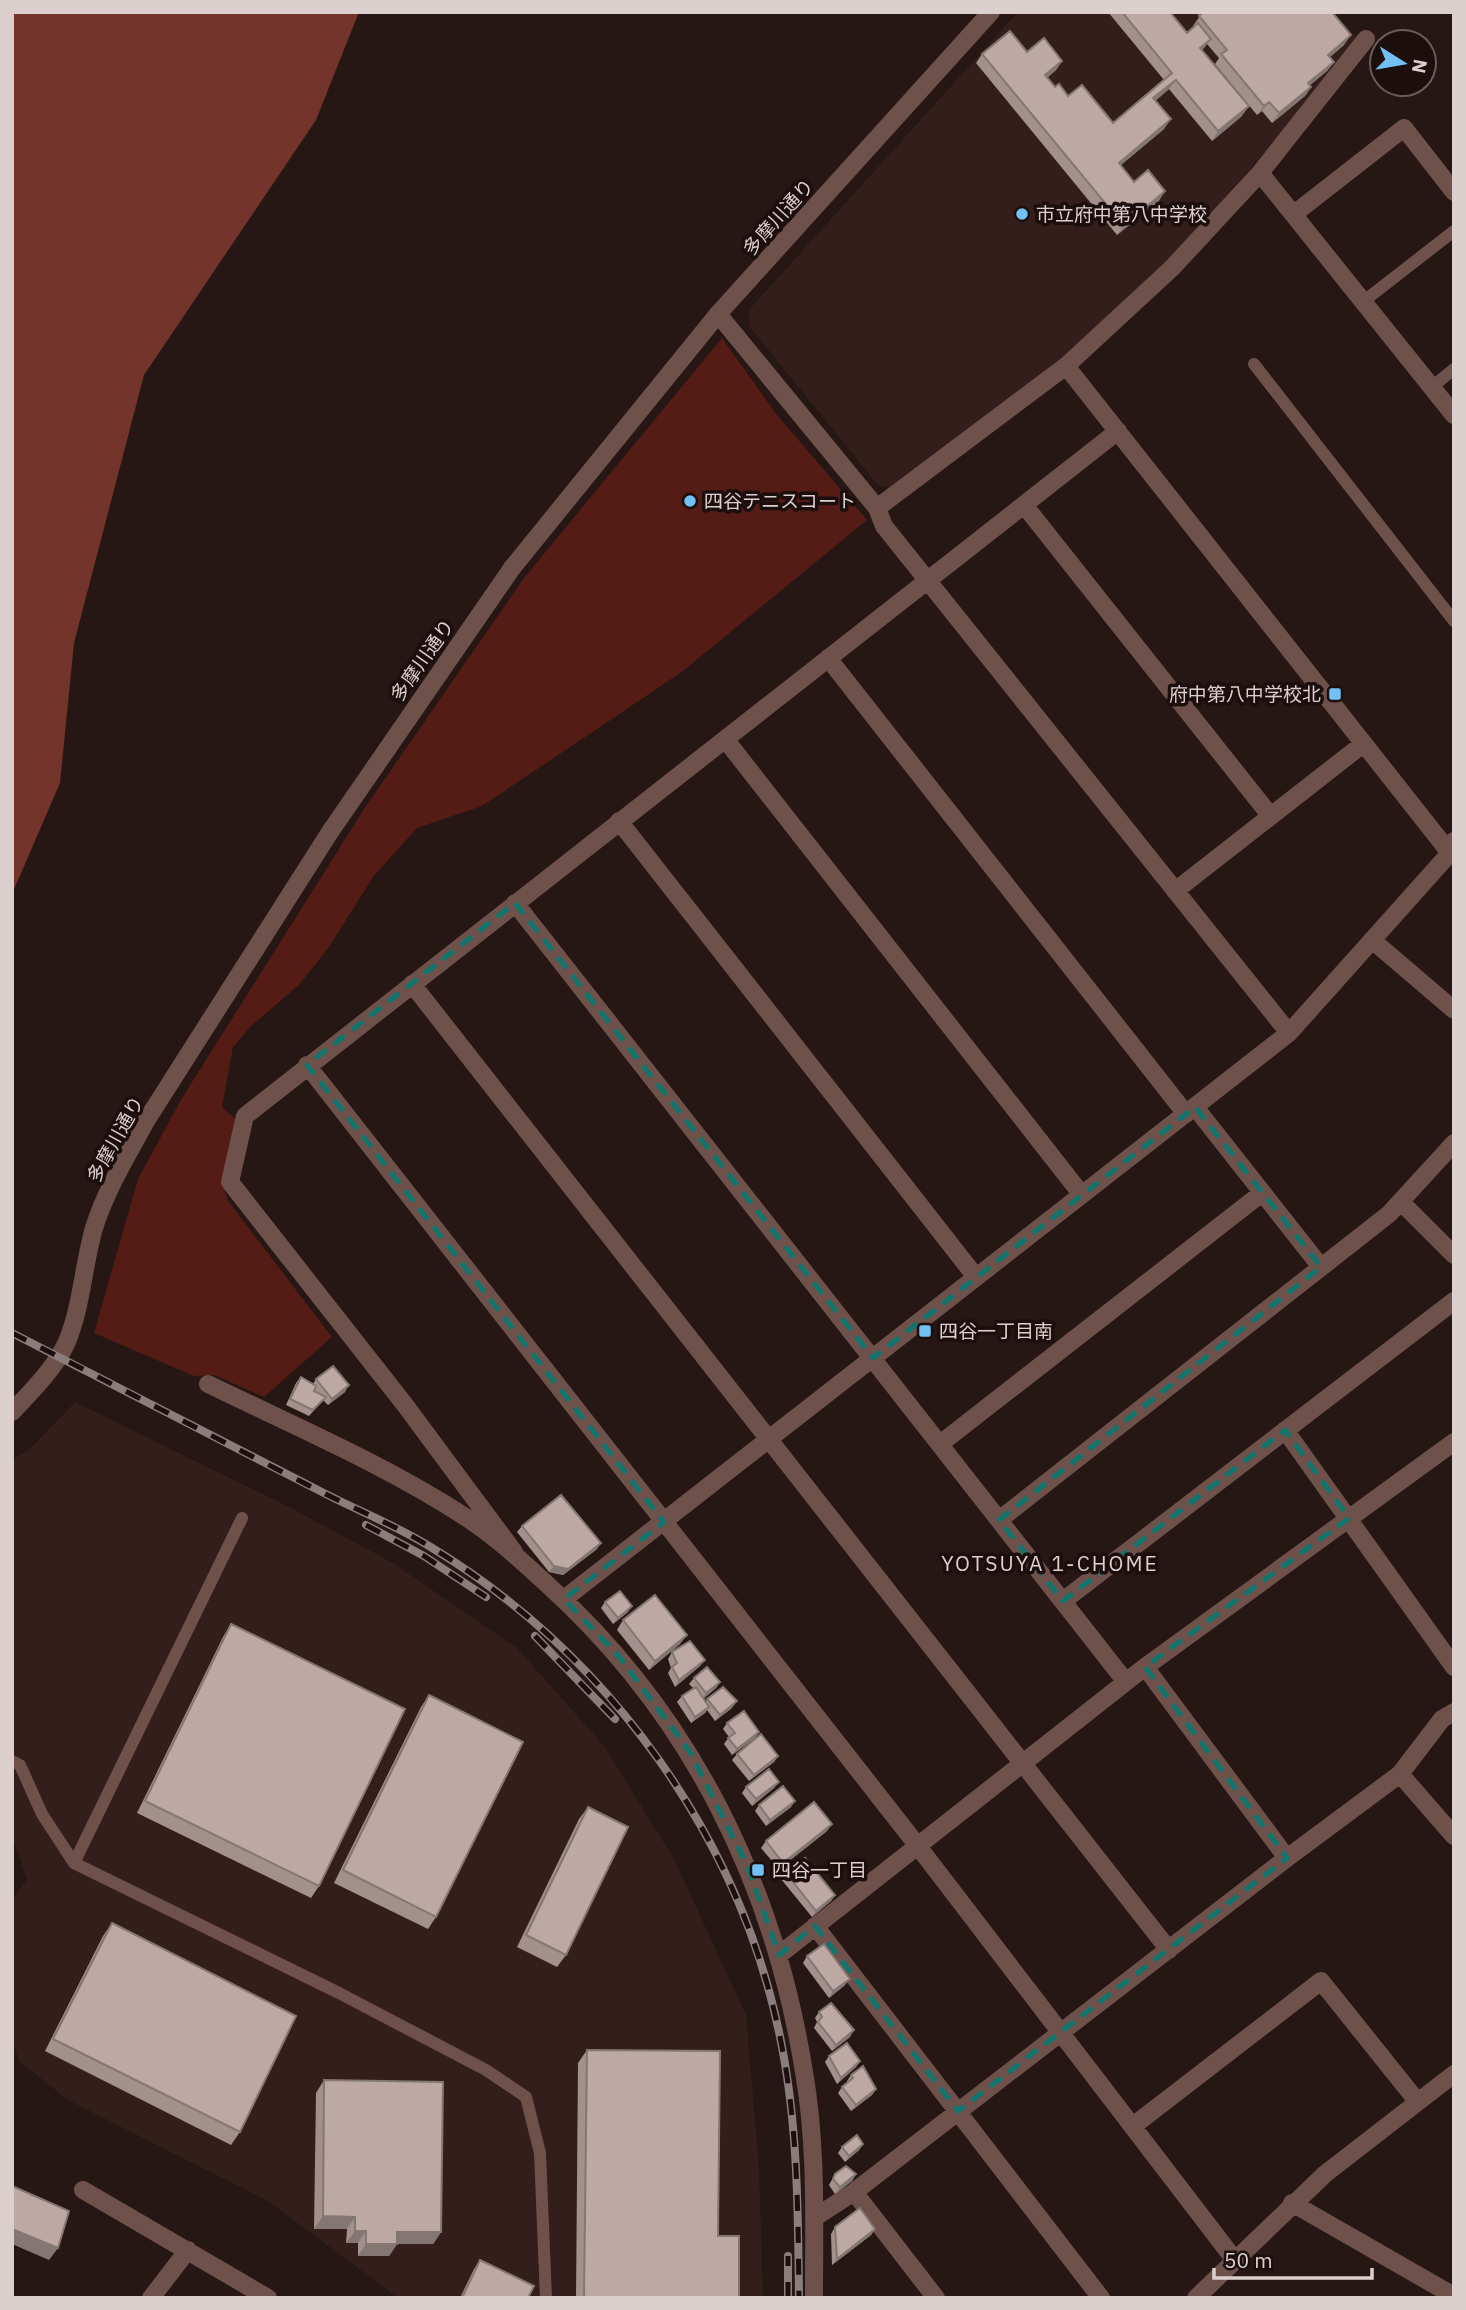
<svg xmlns="http://www.w3.org/2000/svg" width="1466" height="2310" font-family="'IBM Plex Sans','Noto Sans JP',sans-serif">
	<style>
		.built { fill: #331e1b }
		.green { fill: #551b15 }
		.water { fill: #73342b }
		.lines { fill: none; stroke-linecap: round; stroke-linejoin: round }
		.service { stroke: #6f514c; stroke-width: 12 }
		.minor { stroke: #6f514c; stroke-width: 18 }
		.tertiary { stroke: #6f514c; stroke-width: 18 }
		.rail-casing { stroke: #8a7d7b; stroke-width: 8 }
		.rail { stroke: #1c0e0c; stroke-width: 5; stroke-dasharray: 16; stroke-linecap: butt }
		.wall { fill: #a3908d }
		.shaded-wall { fill: #847673 }
		.building { fill: #bda8a4; stroke: #847673; stroke-width: 2 }
		.marked { fill: none; stroke: #0f766e; stroke-width: 5; stroke-dasharray: 14 9; stroke-linejoin: round }
		.poi-dot { fill: #72c1f5; stroke: #1c0e0c; stroke-width: 2.5 }
		.labels { text-anchor: middle; dominant-baseline: central; stroke-width: 7; stroke-linejoin: round; paint-order: stroke }
		.poi-label { font-size: 19px; fill: #dcd0cf; stroke: #1c0e0c; text-anchor: start }
		.street-label { font-size: 19px; fill: #dcd0cf; stroke: #1c0e0c }
		.neighbourhood-label { font-size: 21px; letter-spacing: 2px; fill: #dcd0cf; stroke: #1c0e0c }
	</style>
	<rect width="100%" height="100%" fill="#261714"/>
	<!-- built -->
	<path class="built" d="M1018 12H1334L1358 39 1253 166 1167 262 1058 361 892 488 878 485 750 327 748 311Z
		M75 1402 291 1508 393 1563 517 1648 604 1746 674 1859 746 2015 759 2168 763 2298H398L268 2201 68 2100 20 2062 12 2042V1901L27 1879 12 1836V1460L29 1450Z"/>
	<!-- green -->
	<path class="green" d="M722 338 777 415 867 520 683 671 621 713 482 806 417 828 373 877 329 947 299 985 251 1026 233 1047 222 1107 235 1119 222 1182 228 1201 332 1337 264 1397 214 1375 194 1376 94 1333 138 1179 182 1098 366 806 524 578Z"/>
	<!-- water -->
	<path class="water" d="M12 12H359L316 120 144 375 74 643 60 783 12 894Z"/>
	<g class="lines">
		<!-- service -->
		<path class="service" d="M1364 301 1454 231
			M1254 364 1454 621
			M1432 387 1454 369
			M12 1761 20 1765 42 1814 74 1863 339 1993 486 2070 526 2097 540 2153 546 2298
			M74 1863 242 1518"/>
		<!-- minor -->
		<path class="minor" d="M1260 173 1454 415
			M1294 214 1404 128 1454 192
			M718 314 877 508 884 526 1289 1033
			M1066 366 1450 853
			M1024 505 1269 814
			M877 508 1066 366 1172 268 1260 173 1366 39
			M828 658 1186 1114
			M725 739 1082 1195
			M619 821 976 1277
			M1175 891 1363 744
			M515 903 1126 1682
			M1372 940 1454 1010
			M412 984 1169 1950
			M307 1065 917 1845 1234 2259
			M1195 1107 1321 1267
			M1401 1202 1454 1255
			M208 1384C294 1426 386 1465 467 1518 497 1538 523 1562 549 1586 691 1715 774 1884 804 2072 817 2146 814 2222 814 2298
			M1285 1430 1454 1667
			M940 1444 1262 1193
			M999 1520 1389 1214 1454 1143
			M514 1552 405 1405 230 1182 245 1116 1118 431
			M564 1599 1289 1033 1450 853 1454 841
			M1063 1601 1454 1301
			M1400 1774 1454 1836
			M1287 1858 1400 1774 1442 1719 1454 1712
			M815 1926 1101 2298
			M779 1955 1145 1667 1454 1442
			M1133 2126 1321 1981 1417 2101
			M83 2190 268 2298
			M854 2192 936 2298
			M1292 2203 1454 2296
			M814 2218 854 2192 1287 1858 1145 1667
			M151 2298 188 2250
			M1196 2298 1325 2174 1454 2074"/>
		<!-- tertiary -->
		<path class="tertiary" d="M12 1412C31 1392 54 1369 66 1344 82 1307 83 1266 94 1228 106 1190 127 1156 146 1121L330 832 512 568 718 314 991 12"/>
		<!-- rail casing -->
		<g class="rail-casing">
			<path id="rail" d="M12 1333C115 1385 217 1439 320 1491 356 1510 395 1525 429 1546 610 1655 743 1840 782 2047 798 2130 798 2214 799 2298
				M366 1525 424 1556 486 1597
				M535 1636 615 1719
				M788 2298V2256"/>
		</g>
		<!-- rail -->
		<use href="#rail" class="rail"/>
	</g>
	<!-- wall -->
	<path class="wall" d="M1108 12H1170L1187 33 1194 27 1193 26 1200 16 1196 12H1332L1344 45 1330 57 1334 62 1327 71 1310 85 1311 87 1305 96 1272 123 1262 111 1257 115 1215 64 1219 58 1207 44 1202 50 1242 116 1212 141 1169 89 1155 101 1164 129 1121 165 1134 182 1159 201 1117 235 976 63 982 54 1027 52 1062 61 1056 70 1047 78 1055 87 1113 123 1164 80Z
		M301 1377 313 1384 316 1379 345 1392 328 1405 323 1400 309 1416 286 1405 296 1383Z
		M522 1526 597 1549 563 1575 549 1572 517 1532Z
		M605 1602 628 1612 613 1624 601 1608Z
		M623 1620 680 1644 649 1670 617 1630Z
		M231 1624 319 1886 311 1898 137 1813 223 1637Z
		M672 1652 700 1666 675 1687 668 1673 671 1668 668 1659Z
		M694 1678 720 1682 716 1688 704 1698 706 1702 707 1699 732 1708 715 1721 707 1710 705 1713 691 1723 677 1702 682 1696 693 1688 689 1684Z
		M429 1695 436 1917 428 1929 334 1883 421 1707Z
		M727 1723 759 1732 755 1738 732 1755 724 1744 729 1737 723 1729Z
		M737 1754 778 1756 774 1762 749 1781 732 1760Z
		M779 1782 774 1788 752 1806 742 1793 746 1787Z
		M759 1805 791 1807 766 1826 755 1811Z
		M588 1807 566 1955 557 1967 517 1947 579 1819Z
		M827 1831 779 1869 761 1848 766 1841Z
		M786 1873 835 1895 831 1901 812 1917 781 1879Z
		M112 1923 240 2132 231 2145 45 2051 103 1936Z
		M807 1956 845 1985 829 1998 803 1963Z
		M819 2012 850 2037 832 2051 814 2028 817 2022 815 2018Z
		M587 2050 718 2236 739 2298H576L578 2063Z
		M829 2056 860 2061 856 2067 837 2084 825 2062Z
		M851 2075 876 2089 872 2095 851 2111 838 2093 842 2087 848 2082 847 2081Z
		M324 2080 441 2232 433 2244H397L389 2256H358V2243H346L347 2229H314L316 2093Z
		M863 2144 859 2150 845 2162 838 2153 842 2147Z
		M835 2174H856L852 2181 835 2194 829 2185Z
		M835 2227 875 2229 871 2235 832 2265 831 2234Z
		M480 2260 528 2298H460L474 2269Z"/>
	<!-- shaded-wall -->
	<path class="shaded-wall" d="M1351 35 1344 45 1321 64 1328 55Z
		M1211 39 1204 48 1194 57 1200 48Z
		M1062 61 1056 70 1038 85 1045 75Z
		M1334 62 1327 71 1302 92 1308 83Z
		M1176 80 1169 89 1147 108 1153 98Z
		M1311 87 1305 96 1272 123 1279 113Z
		M1269 102 1262 111 1257 115 1264 106Z
		M1249 106 1242 116 1212 141 1218 131Z
		M1171 119 1164 129 1112 172 1119 163Z
		M1165 191 1159 201 1117 235 1124 226Z
		M349 1385 345 1392 328 1405 332 1399Z
		M601 1543 597 1549 563 1575 549 1572 554 1566Z
		M632 1606 628 1612 613 1624 618 1618Z
		M687 1635 680 1644 649 1670 655 1661Z
		M705 1660 700 1666 675 1687 679 1680Z
		M720 1682 716 1688 702 1700 706 1693Z
		M737 1701 732 1708 715 1721 720 1715Z
		M709 1707 705 1713 691 1723 695 1717Z
		M759 1732 755 1738 732 1755 737 1749Z
		M778 1756 774 1762 749 1781 754 1775Z
		M779 1782 774 1788 752 1806 756 1799Z
		M795 1801 791 1807 766 1826 770 1820Z
		M832 1824 827 1831 779 1869 783 1863Z
		M835 1895 831 1901 812 1917 816 1911Z
		M850 1979 845 1985 829 1998 833 1991Z
		M854 2030 850 2037 832 2051 836 2045Z
		M860 2061 856 2067 837 2084 841 2078Z
		M876 2089 872 2095 851 2111 856 2105Z
		M863 2144 859 2150 845 2162 849 2156Z
		M856 2174 852 2181 835 2194 840 2187Z
		M323 2216 355 2217 347 2229H314Z
		M12 2229 58 2248 49 2260 12 2244Z
		M875 2229 871 2235 832 2265 837 2259Z
		M355 2231H366L358 2243H346Z
		M397 2232H441L433 2244H397L389 2256H358L366 2244Z"/>
	<!-- building -->
	<path class="building" d="M1122 12H1170L1187 33 1198 23 1211 39 1200 48 1249 106 1218 131 1176 80 1153 98 1171 119 1119 163 1134 182 1148 170 1165 191 1124 226 982 54 1010 31 1027 52 1044 38 1062 61 1045 75 1055 87 1059 84 1068 96 1082 85 1113 123 1172 73Z
		M1204 12H1332L1351 35 1328 55 1334 62 1308 83 1311 87 1279 113 1269 102 1264 106 1221 54 1227 50 1199 16Z
		M333 1366 349 1385 332 1399 316 1379Z
		M301 1377 316 1386 314 1391 326 1397 313 1410 290 1399Z
		M561 1495 601 1543 568 1569 554 1566 522 1526Z
		M620 1591 632 1606 618 1618 605 1602Z
		M655 1595 687 1635 655 1661 623 1620Z
		M231 1624 405 1709 319 1886 145 1801Z
		M690 1641 705 1660 679 1680 672 1667 677 1663 672 1652Z
		M707 1667 720 1682 706 1693 694 1678Z
		M696 1687 709 1707 695 1717 682 1696Z
		M723 1687 737 1701 720 1715 707 1699Z
		M429 1695 523 1742 436 1917 343 1870Z
		M744 1711 759 1732 737 1749 728 1738 735 1733 727 1723Z
		M761 1734 778 1756 754 1775 737 1754Z
		M769 1769 779 1782 756 1799 746 1787Z
		M783 1786 795 1801 770 1820 759 1805Z
		M814 1802 832 1824 783 1863 766 1841Z
		M588 1807 628 1827 566 1955 526 1935Z
		M805 1858 835 1895 816 1911 786 1873Z
		M112 1923 296 2016 240 2132 53 2039Z
		M824 1944 850 1979 833 1991 807 1956Z
		M831 2003 854 2030 836 2045 818 2022 822 2017 819 2012Z
		M847 2043 860 2061 841 2078 829 2056Z
		M587 2050 720 2051 718 2236H739V2298H584Z
		M863 2066 876 2089 856 2105 842 2087 853 2078 851 2075Z
		M324 2080 443 2082 441 2232H397V2244H366V2231H355V2217L323 2216Z
		M857 2135 863 2144 849 2156 842 2147Z
		M846 2166 856 2174 840 2187 833 2179 835 2174Z
		M12 2186 69 2211 58 2248 12 2229Z
		M860 2208 875 2229 837 2259 835 2227Z
		M480 2260 534 2286 528 2298H462Z"/>
	<!-- marked area -->
	<path class="marked" d="M515 903 873 1358 1195 1107 1321 1267 999 1520 1063 1601 1285 1430 1349 1518 1145 1667 1287 1858 958 2111 815 1926 779 1955 747 1865 690 1752 617 1654 564 1599 664 1522 307 1065Z"/>
	<!-- markers -->
	<g class="poi-dot">
		<circle cx="1022" cy="214" r="7"/>
		<circle cx="690" cy="501" r="7"/>
		<rect x="1328" y="687" width="14" height="14" rx="3.5"/>
		<rect x="918" y="1324" width="14" height="14" rx="3.5"/>
		<rect x="751" y="1863" width="14" height="14" rx="3.5"/>
	</g>
	<g class="labels">
		<!-- poi labels -->
		<g class="poi-label">
			<text x="1036" y="214">市立府中第八中学校</text>
			<text x="704" y="501">四谷テニスコート</text>
			<text x="1321" y="694" text-anchor="end">府中第八中学校北</text>
			<text x="939" y="1331">四谷一丁目南</text>
			<text x="772" y="1870">四谷一丁目</text>
		</g>
		<!-- street labels -->
		<g class="street-label">
			<text transform="translate(778 217) rotate(-48)">多摩川通り</text>
			<text transform="translate(422 660) rotate(-55)">多摩川通り</text>
			<text transform="translate(115 1139) rotate(-61)">多摩川通り</text>
		</g>
		<!-- neighbourhood labels -->
		<g class="neighbourhood-label">
			<text x="1050" y="1563">YOTSUYA 1-CHOME</text>
		</g>
	</g>
	<!-- border -->
	<rect width="1466" height="2310" fill="none" stroke="#dcd0cf" stroke-width="28"/>
	<!-- north arrow -->
	<g transform="translate(1403 63) rotate(101)"><circle r="33" fill="#1c0e0c" stroke="#695c5a" stroke-width="2"/>
	<path d="M0-5L12 26L0 18L-12 26Z" fill="#72c1f5"/>
	<text y="-10" font-size="19" font-weight="bold" text-anchor="middle" fill="#dcd0cf">N</text>
	</g>
	<!-- scale -->
	<path d="M1214 2268v10h158v-10" fill="none" stroke="#dcd0cf" stroke-width="3.5"/>
	<text x="1224" y="2268" font-size="21" fill="#dcd0cf" stroke="#1c0e0c" stroke-width="5" paint-order="stroke">50 m</text>
</svg>
